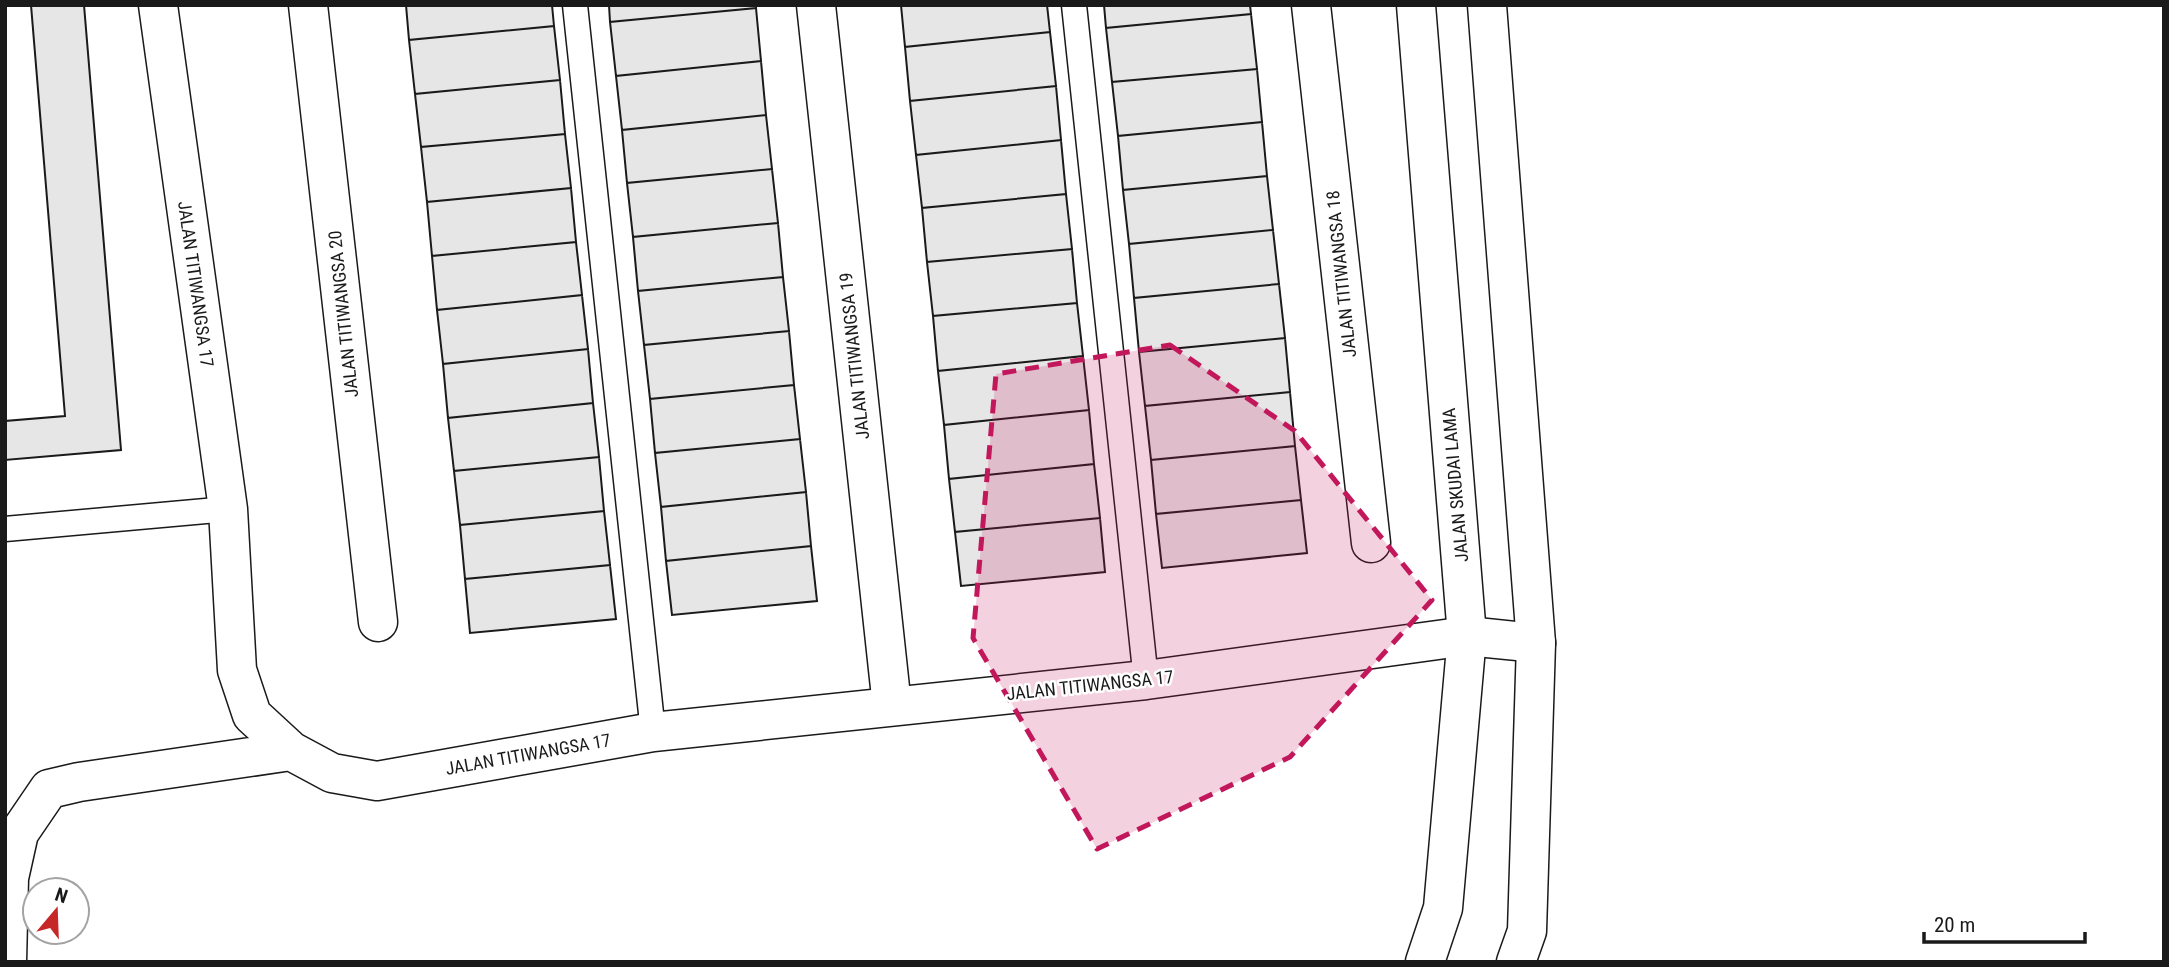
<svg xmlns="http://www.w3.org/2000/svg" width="2169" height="967" font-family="'Roboto Condensed',sans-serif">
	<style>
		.building { fill: #e6e6e6; stroke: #1a1a1a; stroke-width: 2 }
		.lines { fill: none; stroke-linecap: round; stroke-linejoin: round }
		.lane-casing { stroke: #1a1a1a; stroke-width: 27 }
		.street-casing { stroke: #1a1a1a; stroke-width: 41 }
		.secondary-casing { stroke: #1a1a1a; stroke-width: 41 }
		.lane { stroke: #fff; stroke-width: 24 }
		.street { stroke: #fff; stroke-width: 38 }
		.secondary { stroke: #fff; stroke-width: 38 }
		.marked { fill: #c2185b; fill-opacity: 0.2; stroke: #c2185b; stroke-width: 5; stroke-dasharray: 14 9; stroke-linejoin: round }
		.labels { text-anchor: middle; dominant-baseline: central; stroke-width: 5; stroke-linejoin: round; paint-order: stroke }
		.street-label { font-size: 18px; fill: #1a1a1a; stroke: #fff }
	</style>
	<rect width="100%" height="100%" fill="#fff"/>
	<!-- building -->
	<path class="building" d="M31 5H84L121 450 5 460V421L65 416Z
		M406 5H552L554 26 409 40Z
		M609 5H756V8L610 22Z
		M901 5H1047L1050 32 905 47Z
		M1104 5H1250L1251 14 1106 28Z
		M756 8 761 61 616 76 610 22Z
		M1251 14 1257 69 1112 82 1106 28Z
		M554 26 560 80 415 94 409 40Z
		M1050 32 1056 86 910 101 905 47Z
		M761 61 766 115 622 130 616 76Z
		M1257 69 1262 122 1118 136 1112 82Z
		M560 80 565 134 421 147 415 94Z
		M1056 86 1061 140 916 155 910 101Z
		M766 115 772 169 627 183 622 130Z
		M1262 122 1267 176 1123 190 1118 136Z
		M565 134 571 188 427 202 421 147Z
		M1061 140 1066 194 922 208 916 155Z
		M772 169 778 223 633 237 627 183Z
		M1267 176 1273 230 1129 244 1123 190Z
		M571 188 576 242 432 256 427 202Z
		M1066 194 1072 249 927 262 922 208Z
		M778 223 783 277 638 291 633 237Z
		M1273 230 1279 284 1134 298 1129 244Z
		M576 242 582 295 437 310 432 256Z
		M1072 249 1077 303 933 316 927 262Z
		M783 277 789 331 644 345 638 291Z
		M1279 284 1285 338 1139 352 1134 298Z
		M582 295 588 349 443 364 437 310Z
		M1077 303 1083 356 938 371 933 316Z
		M789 331 794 385 650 399 644 345Z
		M1285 338 1290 392 1145 406 1139 352Z
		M588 349 593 403 448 418 443 364Z
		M1083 356 1089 410 944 425 938 371Z
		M794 385 800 439 655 453 650 399Z
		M1290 392 1295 446 1151 460 1145 406Z
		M593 403 599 457 454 471 448 418Z
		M1089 410 1094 464 949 479 944 425Z
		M800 439 806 492 661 507 655 453Z
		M1295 446 1301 500 1156 514 1151 460Z
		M599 457 604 511 460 525 454 471Z
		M1094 464 1100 518 955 532 949 479Z
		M806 492 811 546 666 561 661 507Z
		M1301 500 1307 553 1162 568 1156 514Z
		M604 511 610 565 465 579 460 525Z
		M1100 518 1105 572 961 586 955 532Z
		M811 546 817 601 672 615 666 561Z
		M610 565 616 619 470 633 465 579Z"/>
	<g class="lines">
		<!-- lane casing -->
		<g class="lane-casing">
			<path id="lane" d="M575 5 653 732
				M1074 5 1146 680
				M5 529 228 509"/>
		</g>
		<!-- street casing -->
		<g class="street-casing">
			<path id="street" d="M158 5 228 509 237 670 252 715 291 751 332 773 377 781 653 732 1146 680 1467 636 1536 643
				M308 5 378 622
				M816 5 892 706
				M1311 5 1371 543
				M7 962 9 878 19 833 49 789 79 782 291 751"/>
		</g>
		<!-- secondary casing -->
		<g class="secondary-casing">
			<path id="secondary" d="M1416 5 1467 636 1443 908 1425 962
				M1487 5 1536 643 1527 931 1516 962"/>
		</g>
		<!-- lane -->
		<use href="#lane" class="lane"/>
		<!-- street -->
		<use href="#street" class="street"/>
		<!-- secondary -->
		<use href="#secondary" class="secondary"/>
	</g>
	<!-- marked area -->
	<path class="marked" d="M1170 345 1295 431 1432 600 1290 757 1097 849 973 638 996 374Z"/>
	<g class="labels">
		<!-- street labels -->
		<g class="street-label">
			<text transform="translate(1341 274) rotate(-96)">JALAN TITIWANGSA 18</text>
			<text transform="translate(196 284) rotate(82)">JALAN TITIWANGSA 17</text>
			<text transform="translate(343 314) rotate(-96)">JALAN TITIWANGSA 20</text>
			<text transform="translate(854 356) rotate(-96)">JALAN TITIWANGSA 19</text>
			<text transform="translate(1455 485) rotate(-95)">JALAN SKUDAI LAMA</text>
			<text transform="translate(1090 685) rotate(-6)">JALAN TITIWANGSA 17</text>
			<text transform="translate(528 754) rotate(-10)">JALAN TITIWANGSA 17</text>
		</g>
	</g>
	<!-- border -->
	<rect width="2169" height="967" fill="none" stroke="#1a1a1a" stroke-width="14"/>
	<!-- north arrow -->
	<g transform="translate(56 911) rotate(19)"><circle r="33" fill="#ffffff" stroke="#a3a3a3" stroke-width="2"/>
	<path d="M0-5L12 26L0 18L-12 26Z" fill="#c62828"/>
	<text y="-10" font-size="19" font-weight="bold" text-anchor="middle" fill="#1a1a1a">N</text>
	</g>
	<!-- scale -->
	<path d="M1924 932v10h161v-10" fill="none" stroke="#1a1a1a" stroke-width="3.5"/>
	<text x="1934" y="932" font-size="21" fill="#1a1a1a" stroke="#ffffff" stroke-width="5" paint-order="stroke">20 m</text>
</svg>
